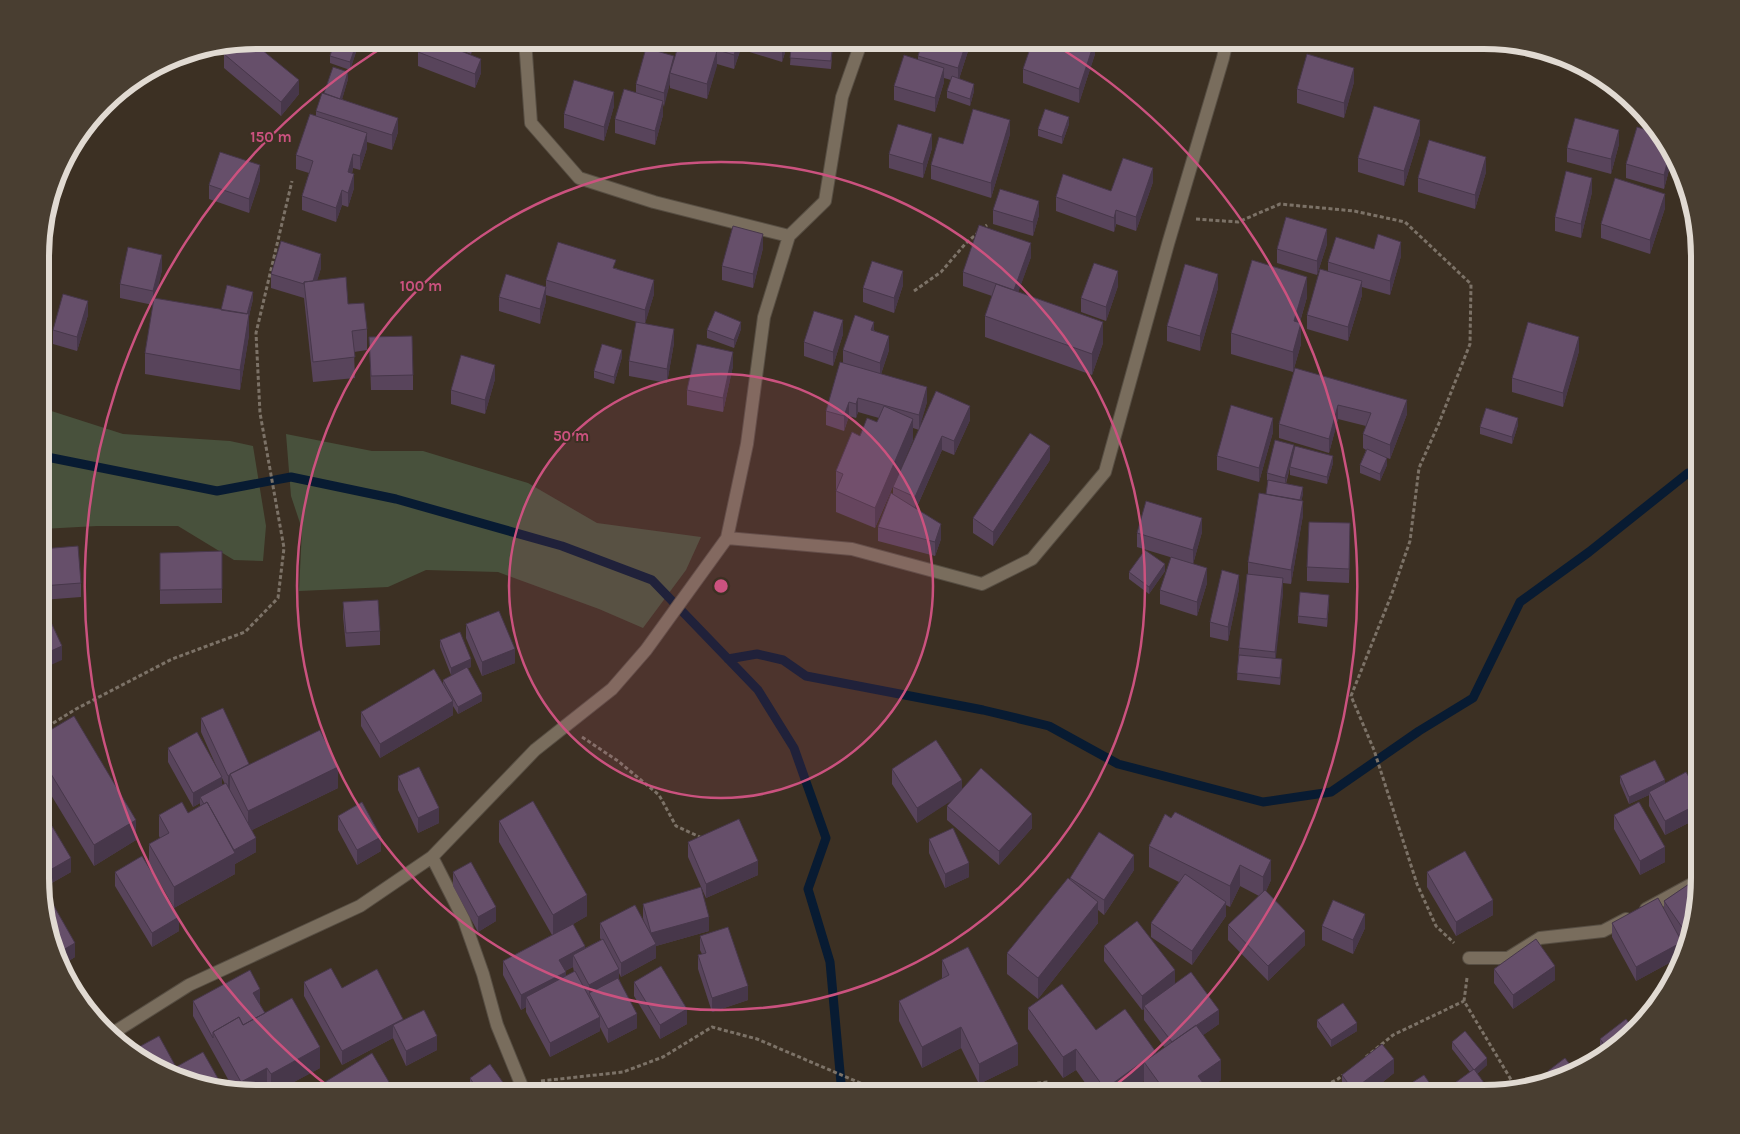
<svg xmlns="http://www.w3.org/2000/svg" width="1740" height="1134" font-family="Karla,sans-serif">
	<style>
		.green { fill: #48513c }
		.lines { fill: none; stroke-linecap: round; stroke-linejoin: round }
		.stream { stroke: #081b32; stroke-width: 9 }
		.street-casing { stroke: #574e43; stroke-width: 14 }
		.path { stroke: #7c7267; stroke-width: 3; stroke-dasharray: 4 2.5; stroke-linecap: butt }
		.street { stroke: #796d5d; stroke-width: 12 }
		.wall { fill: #58445b; fill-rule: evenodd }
		.shaded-wall { fill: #47374a }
		.building { fill: #664f6a; stroke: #47374a }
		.ring { fill: none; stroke: #cb527f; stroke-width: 2.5 }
		.rim { fill: none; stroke: #e1dad2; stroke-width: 6 }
		.centre { fill: #cb527f; stroke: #3c3023; stroke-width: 2.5 }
		.ring-label { font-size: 15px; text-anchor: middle; font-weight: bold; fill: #cb527f; stroke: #3c3023; stroke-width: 4; stroke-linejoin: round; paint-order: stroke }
	</style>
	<rect width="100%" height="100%" fill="#3c3023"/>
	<!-- green -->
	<path class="green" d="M172 57 162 74 152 70Z
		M42 408 123 434 230 441 253 446 266 526 263 561 234 560 178 526H97L42 529Z
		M286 434 372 451H423L528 483 597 523 701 537 686 570 643 628 599 609 498 572 426 570 388 587 299 591 302 529 291 496Z"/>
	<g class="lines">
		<!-- stream -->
		<path class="stream" d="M42 456 217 491 291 477 396 499 562 546 652 580 758 690 794 748 826 838 808 889 830 962 842 1094
			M728 659 757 654 783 660 806 676 983 710 1049 726 1118 764 1263 802 1331 792 1419 731 1473 698 1520 602 1589 552 1688 473"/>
		<!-- street casing -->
		<g class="street-casing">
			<path id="street" d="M525 40 531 123 579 178 654 202 789 236
				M727 538 852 549 982 584 1032 559 1105 472 1168 244 1223 58 1227 40
				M432 857 464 920 483 974 497 1025 521 1084 520 1094
				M1646 909 1690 885 1700 882
				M1469 958H1508L1540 938 1603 931 1626 919
				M113 1033 189 985 360 906 432 857 535 750 612 689 646 650 727 538 747 444 764 317 789 236 825 201 842 97 862 40"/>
		</g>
		<!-- path -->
		<path class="path" d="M1196 219 1238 222 1280 204 1354 211 1405 222 1471 284 1470 344 1439 423 1419 468 1410 541 1391 596 1351 696 1374 750 1417 884 1436 926 1454 943
			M914 291 941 272 966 243 987 225
			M42 730 76 709 172 659 245 632 278 598 284 548 260 413 256 333 292 181
			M582 737 618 761 659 795 676 826 700 837
			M1467 978 1464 1001 1516 1088
			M1366 1057 1393 1035 1464 1001
			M541 1081 623 1072 663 1057 712 1027 757 1039 872 1088 894 1094
			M987 1094 1000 1087 1048 1082 1061 1094
			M1308 1094 1338 1079 1343 1075"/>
		<!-- street -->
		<use href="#street" class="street"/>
	</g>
	<!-- wall -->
	<path class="wall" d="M268 40V46L264 51 299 94 281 116 224 68V54Z
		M271 40H296L295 47 271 42Z
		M435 40H476L471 54Z
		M696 40H789L782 62 743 50V42L734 69 717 64 707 99 670 88V83L663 107V115L655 145 615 133V119L636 92V84L674 60 695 45Z
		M792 40H838L837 44 833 43 831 69 790 65Z
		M970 40V45L959 79 974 91 970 106 947 98V91L951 80 944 78V82L935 112 894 100V86L918 60V56Z
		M357 49 350 70 330 63V56Z
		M418 52 481 73 475 88 418 66Z
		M1095 54 1079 103 1023 83V69Z
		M348 79 342 99 398 132 392 150 367 142V148L360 170 353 168 352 174 354 188 348 207 342 205 336 222 302 210V196L309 173 296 169V155L316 116V111L324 93Z
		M1354 82 1344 118 1297 103V89Z
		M614 106 604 141 564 128V114Z
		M1069 124 1062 144 1038 136V129Z
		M1010 134 991 198 931 179V165Z
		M1420 134 1404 186 1358 172V158Z
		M1619 144 1611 174 1567 162V148Z
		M932 148 923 178 889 168V154Z
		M1671 148 1673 155 1664 189 1626 178V164Z
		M1486 172 1475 209 1418 192V178Z
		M260 180 249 213 209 199V185Z
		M1153 182 1136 231 1116 224 1114 232 1056 211V197L1111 191Z
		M1592 192 1581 238 1555 231V217Z
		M1665 208 1650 254 1601 238V224Z
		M993 210 1039 215 1033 236 993 224Z
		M1327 244 1317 275 1277 263V249Z
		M763 248 753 288 722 280V266Z
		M1401 256 1390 295 1362 287V295L1348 341 1307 329V315L1328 271V262Z
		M1031 257 1018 292 1103 343 1092 375 985 337V316L992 296 963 286V272Z
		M321 268 317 280 348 304 367 329V350L354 352 355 378 313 382 304 298 271 288V274Z
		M616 268 654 294 645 323 674 343 667 383 629 376V361L637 322 546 295V301L540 324 499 311V297L546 287V280Z
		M162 270 155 299 221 310 253 299 249 316V335L240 390 145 374V353L153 305 120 298V284Z
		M903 285 894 313 863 302V288Z
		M1118 286 1106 321 1081 312V298Z
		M1218 288 1200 351 1167 341V326Z
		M1307 297 1300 322 1301 344 1293 372 1231 354V333Z
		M88 315 77 351 53 344V330Z
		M741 329 734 348 707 338V330Z
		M874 330 889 350 881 374 927 402 919 428 970 420 954 455 942 450 916 509 941 539 935 556 878 541V527L893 494V487L919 430 913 428V440L875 528 836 512V471L860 436 877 422 879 418 858 412 856 418 849 416 844 431 826 425V411L843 363V350Z
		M843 334 833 366 804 356V342Z
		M369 337 413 375V390H371Z
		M1579 351 1563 407 1512 392V378Z
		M622 357 614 384 594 378V371Z
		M733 366 723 412 687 405V390Z
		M1295 368 1407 414 1390 459 1385 457 1387 465 1380 481 1360 473V465L1366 450 1363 448V434L1366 426 1338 419 1329 453 1279 438V424Z
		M495 379 485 414 451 404V390Z
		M1518 425 1512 444 1480 434V427Z
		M1273 432 1259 482 1217 470V456Z
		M1294 452 1333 463 1327 484 1290 475V467L1292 459 1286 484 1303 494 1301 500 1303 515 1291 584 1283 583V593L1275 659 1282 667 1280 685 1237 680 1239 648 1248 574V562L1266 494 1268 480H1267V473Z
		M1050 460 993 546 973 533V518Z
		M1202 532 1193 564 1137 547V533Z
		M1350 538 1349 583 1307 581V567Z
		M42 549 81 583V597L42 600Z
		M160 553 222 589V603L160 604Z
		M1165 571 1149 594 1129 579V572Z
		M1207 583 1197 616 1160 604V590Z
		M1239 589 1228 641 1210 637V622Z
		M343 602 380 631V645L346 647 343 616Z
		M1329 602 1327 627 1298 623V616Z
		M466 624 515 663 482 676 466 638Z
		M440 640 471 667 468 668 482 701 458 714 453 706V715L380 758 361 726V712L443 684V680L458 672 451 675 440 647Z
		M201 718 249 764 338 788 252 830 256 852 235 864V874L174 908 149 864V844L160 838 159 836V815L188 813 200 806V803L193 807 168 762V748L218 770 201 732ZM222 778 225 784 222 785Z
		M42 735 136 840 94 866 42 780Z
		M892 769 962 790 1032 828 999 865 947 820V806L953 799 917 823 892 784Z
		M1700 773V817L1665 835 1649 806V795L1629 804 1620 783V776L1695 789V775Z
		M398 776 439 823 418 833 398 790Z
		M1165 814 1271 880 1266 891 1305 945 1268 981 1228 940V925L1259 896 1240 886 1230 907 1226 905V916L1192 965 1151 937V923L1179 882 1149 867V846Z
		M1614 815 1665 862 1640 875 1614 829Z
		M338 816 381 851 357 865 338 830Z
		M499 821 587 916 573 924 585 948 601 940 600 938V923L644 922 643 918V904L709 931 656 946V958L621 977 619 973V979L637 1028 608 1043 600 1027V1031L550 1057 526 1012V1007L521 1010 503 975V961L552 935 499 842ZM573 967 574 972 566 976 565 971Z
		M42 832 71 872 43 888 75 957 62 965 42 906Z
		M929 839 969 877 945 888 929 853Z
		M688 842 758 875 706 898 688 857Z
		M1134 870 1104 915 1098 910V923L1038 999 1007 974V953L1070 880V878Z
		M115 872 179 931 152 947 115 886Z
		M453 872 496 921 478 932 453 886Z
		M1427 872 1493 915 1456 936 1427 887Z
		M1692 882 1689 947 1687 950 1681 941 1682 956 1636 981 1612 937V923L1664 909V901Z
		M1322 926 1365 928 1353 954 1322 940Z
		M700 936 748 1000 712 1012 698 969V955L702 954 700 950Z
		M1104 946 1175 983 1219 1024 1203 1035 1221 1080 1208 1090 1211 1094H1152L1144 1083V1081L1127 1094H1093L1076 1070 1063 1078 1028 1029V1008L1096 1030 1156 1054 1165 1048 1144 1020V1009L1142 1010 1104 961Z
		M942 960 1018 1065 979 1084 961 1048 922 1068 899 1021V1001L942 979Z
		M1494 969 1555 980 1513 1009 1494 983Z
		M304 982 342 988 403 1020 437 1050 406 1066 393 1038 342 1065 304 996Z
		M634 982 687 1024 660 1039 634 996Z
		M193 1001 260 1003V1004L265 1013 320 1068 277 1091 268 1089 267 1088 256 1094 234 1090 193 1016Z
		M1317 1020 1357 1031 1331 1047 1317 1027Z
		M1632 1027 1602 1055 1600 1053V1039Z
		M1452 1042 1487 1065 1477 1074 1492 1094H1448V1088L1470 1072 1452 1049Z
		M135 1049 176 1067 187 1083 136 1057 135 1056Z
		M1574 1070 1548 1078V1071Z
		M1394 1073 1368 1094H1345L1342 1089V1075Z
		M470 1078 509 1094H475L470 1086Z
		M1413 1082 1437 1094H1416L1413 1089Z"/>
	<!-- shaded-wall -->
	<path class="shaded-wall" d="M261 40H268V46L256 59V45Z
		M471 40H476L471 54Z
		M739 40H743V42L734 69V55Z
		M785 40H789L782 62V48Z
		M967 40H970V45L958 82V68Z
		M1095 40V54L1079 103V89Z
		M357 42V49L350 70V62Z
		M717 51V66L707 99V84Z
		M674 56V70L670 73V83L664 107V93Z
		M481 59V73L475 88V74Z
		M944 68V82L935 112V98Z
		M1354 68V82L1344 118V103Z
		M348 72V79L339 110V102Z
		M299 80V94L281 116V102Z
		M974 84V91L970 106V99Z
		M614 92V106L604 141V127Z
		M663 101V115L655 145V131Z
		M1069 117V124L1062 144V137Z
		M398 118V132L392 150V135Z
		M1010 120V134L991 198V183Z
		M1420 120V134L1404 186V171Z
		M1619 130V144L1611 174V159Z
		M367 133V148L360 170V156Z
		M932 134V148L923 178V164Z
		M1671 148 1673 155 1664 189V175Z
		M353 154V168L348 187V172Z
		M1486 157V172L1475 209V195Z
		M260 165V180L249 213V199Z
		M1153 168V182L1136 231V217Z
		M354 174V188L348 207V193Z
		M1592 178V192L1581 238V224Z
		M342 190V205L336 222V208Z
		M1665 194V208L1650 254V240Z
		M1039 201V215L1033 236V222Z
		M1116 210V224L1114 232V218Z
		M47 216V231L42 247V233Z
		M1327 229V244L1317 275V261Z
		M763 234V248L753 288V274Z
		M1401 242V256L1390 295V281Z
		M1031 243V257L1014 304V290Z
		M321 254V268L311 301V286Z
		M162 255V270L153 306V291Z
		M903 271V285L894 313V298Z
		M1118 271V286L1106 321V307Z
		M1218 274V288L1200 351V336Z
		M1307 277V297L1294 342V321Z
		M654 280V294L645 324V310Z
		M1362 281V295L1348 341V327Z
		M546 287V301L540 324V309Z
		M253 292V299L249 316V335L240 390V370L246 320Z
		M88 301V315L77 351V337Z
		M843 320V334L833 366V352Z
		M741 322V329L734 348V340Z
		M874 322V336L871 330Z
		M1103 322V343L1092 375V354Z
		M1301 323V344L1293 372V352Z
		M674 329V343L667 383V369Z
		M889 336V350L880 377V363Z
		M1579 337V351L1563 407V393Z
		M622 350V357L614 384V377Z
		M733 352V366L723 412V398Z
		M495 365V379L485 414V400Z
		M927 387V402L919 430V415Z
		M858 398V412L856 418V404Z
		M1407 400V414L1390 459V445Z
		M849 402V416L844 431V416Z
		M1338 405V419L1329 453V439Z
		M970 406V420L954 455V441Z
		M1273 418V432L1259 482V468Z
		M1518 418V425L1512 444V437Z
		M913 419V440L875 528V508Z
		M942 436V450L915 511V497Z
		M1294 445V452L1285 485V478Z
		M1050 446V460L993 546V532Z
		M1333 456V463L1327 484V477Z
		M1387 458V465L1380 481V474Z
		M1303 487V494L1299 514V507Z
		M1303 501V515L1291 584V570Z
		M1202 518V532L1193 564V550Z
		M1350 523V538L1349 583V569Z
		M941 524V539L935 556V542Z
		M1165 564V571L1149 594V587Z
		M1207 568V583L1197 616V602Z
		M1239 575V589L1228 641V627Z
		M1283 578V593L1275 666V652Z
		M1329 595V602L1327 627V619Z
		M62 646V660L42 669V655Z
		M515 649V663L482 676V662Z
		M471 659V667L451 675V668Z
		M1282 659V667L1280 685V678Z
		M43 669V684H42V670Z
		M482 694V701L458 714V707Z
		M453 701V715L380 758V744Z
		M338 767V788L248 832V811Z
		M230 775V789L228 790V776Z
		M222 777V791L200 797V803L193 807V793Z
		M962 780V794L917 823V808Z
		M1665 780V788L1649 792V795L1629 804V797Z
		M1700 803V817L1665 835V821Z
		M439 808V823L418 833V818Z
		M1032 814V828L999 865V851Z
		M136 820V840L94 866V845Z
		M381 837V851L357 865V850Z
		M256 838V852L235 864V874L174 908V887L231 852Z
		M1665 847V862L1640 875V861Z
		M1134 855V870L1104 915V900Z
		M71 858V872L43 888V874Z
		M1271 860V880L1263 898V877Z
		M758 861V875L706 898V884Z
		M969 863V877L945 888V874Z
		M1240 865V886L1230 907V886Z
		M587 895V916L553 936V915Z
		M1493 900V915L1456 936V922Z
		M1098 902V923L1038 999V978Z
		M1226 902V916L1192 965V951Z
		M496 907V921L478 932V917Z
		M1365 914V928L1353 954V940Z
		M179 917V931L152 947V933Z
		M709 917V931L656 946V958L621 977V963L651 947V933Z
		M1305 931V945L1268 981V966Z
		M1691 934 1689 947 1688 948V936Z
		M1682 942V956L1636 981V967Z
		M75 943V957L62 965 58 953Z
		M585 946V960L573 955V967L559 974V960Z
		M1555 966V980L1513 1009V995Z
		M619 969V983L589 993V999V985Z
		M1175 970V985L1144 1006V1009L1142 1010V996Z
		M566 972V986L526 997V1007L521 1010V995Z
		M748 986V1000L712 1012V998Z
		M260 989V1003L253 1007V993Z
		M687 1009V1024L660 1039V1025Z
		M1219 1010V1024L1172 1057V1043Z
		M637 1014V1028L608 1043V1029Z
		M600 1017V1031L550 1057V1043Z
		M403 1019V1033L393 1025V1038L342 1065V1051Z
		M1357 1023V1031L1331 1047V1040Z
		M961 1027V1048L922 1068V1047Z
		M437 1036V1050L406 1066V1051Z
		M1018 1044V1065L979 1084V1064Z
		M320 1047V1068L272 1094H271V1074Z
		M1076 1049V1070L1063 1078V1057Z
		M1156 1052V1073L1144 1062V1081L1127 1094H1105V1089Z
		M1487 1058V1065L1474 1077V1070Z
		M1394 1059V1073L1368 1094H1353V1090Z
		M1221 1060V1080L1203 1094 1198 1076Z
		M267 1068V1088L257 1094 241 1092V1082Z"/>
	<!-- building -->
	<path class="building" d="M256 40H261L256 45 299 80 281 102 224 54 232 45Z
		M335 40H351L357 42 350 62 330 56Z
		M423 40H433L481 59 475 74 418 52Z
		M680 40 717 51 707 84 670 73Z
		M696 40H739L734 55 695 43Z
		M757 40H785L782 48Z
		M792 40H833L831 61 790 58Z
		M923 40H967L958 68 918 56Z
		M1033 40H1095L1079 89 1023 69Z
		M646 48 674 56 664 93 636 84Z
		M1307 54 1354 68 1344 103 1297 89Z
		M904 55 944 68 935 98 894 86Z
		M333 67 348 72 340 99 324 93Z
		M952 76 974 84 970 99 947 91Z
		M574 80 614 92 604 127 564 114Z
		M624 89 663 101 655 131 615 119Z
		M322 93 398 118 392 135 316 111Z
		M1374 106 1420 120 1404 171 1358 158Z
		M973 109 1010 120 991 183 931 165 939 137 963 144Z
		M1045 109 1069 117 1062 137 1038 129Z
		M310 114 367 133 360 156 353 154 348 172 354 174 348 193 342 190 336 208 302 196 313 161 296 155Z
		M1575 118 1619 130 1611 159 1567 148Z
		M898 124 932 134 923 164 889 154Z
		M1637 127 1657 133 1671 148 1664 175 1626 164Z
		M1429 140 1486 157 1475 195 1418 178Z
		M220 152 260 165 249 199 209 185Z
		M1123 158 1153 168 1136 217 1116 210 1114 218 1056 197 1063 174 1111 191Z
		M1566 171 1592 178 1581 224 1555 217Z
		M1615 178 1665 194 1650 240 1601 224Z
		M1000 189 1039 201 1033 222 993 210Z
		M46 216H47L42 233V228Z
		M1286 217 1327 229 1317 261 1277 249Z
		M979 225 1031 243 1014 290 963 272Z
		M733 226 763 234 753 274 722 266Z
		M1378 234 1401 242 1390 281 1328 262 1336 237 1374 249Z
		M281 241 321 254 313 281 304 282V284L271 274Z
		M558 242 616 260 613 268 654 280 645 310 546 280Z
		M128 247 162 255 153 291 120 284Z
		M1252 260 1307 277 1294 321 1301 323 1293 352 1231 333Z
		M872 261 903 271 894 298 863 288Z
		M1094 263 1118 271 1106 307 1081 298Z
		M1185 264 1218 274 1200 336 1167 326Z
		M1320 269 1362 281 1348 327 1307 315Z
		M506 274 546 287 540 309 499 297Z
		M346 277 348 304 364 303 367 329 352 331 355 357 313 362 304 282Z
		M996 284 1103 322 1092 354 985 316Z
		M227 285 253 292 247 314 221 310Z
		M63 294 88 301 77 337 53 330Z
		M154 298 249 314 240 370 145 353Z
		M715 311 741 322 734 340 707 330Z
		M814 311 843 320 833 352 804 342Z
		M855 315 874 322 871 330 889 336 880 363 843 350Z
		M636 322 674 329 667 369 629 361Z
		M1528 322 1579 337 1563 393 1512 378Z
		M412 336 413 375 371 376 369 337Z
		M602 344 622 350 614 377 594 371Z
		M697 344 733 352 723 398 687 390Z
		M461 355 495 365 485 400 451 390Z
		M840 362 927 387 919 415 858 398 856 404 849 402 844 416 826 411Z
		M1295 368 1407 400 1390 445 1363 434 1371 413 1338 405 1329 439 1279 424Z
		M936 391 970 406 954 441 942 436 915 497 893 487Z
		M1231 405 1273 418 1259 468 1217 456Z
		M884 406 913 419 875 508 836 491 843 474 836 471 852 432 860 436 867 418 877 422Z
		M1486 408 1518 418 1512 437 1480 427Z
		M1030 433 1050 446 993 532 973 518Z
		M1275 440 1294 445 1285 478 1267 473Z
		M1295 446 1333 456 1327 477 1290 467Z
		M1367 449 1387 458 1380 474 1360 465Z
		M1268 480 1303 487 1300 500 1266 494Z
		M891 493 941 524 935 542 878 527Z
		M1259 493 1303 501 1291 570 1248 562Z
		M1146 501 1202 518 1193 550 1137 533Z
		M1309 522 1350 523 1349 569 1307 567Z
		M78 546 81 583 42 586V549Z
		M1145 550 1165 564 1149 587 1129 572Z
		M222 551V589L160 590V553Z
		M1171 557 1207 568 1197 602 1160 590Z
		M1222 570 1239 575 1228 627 1210 622Z
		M1247 574 1283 578 1275 652 1239 648Z
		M1300 592 1329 595 1327 619 1298 616Z
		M378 600 380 631 346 633 343 602Z
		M42 605H43L62 646 42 655Z
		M499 611 515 649 482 662 466 624Z
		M460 632 471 659 451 668 440 640Z
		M1239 655 1282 659 1280 678 1237 673Z
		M467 667 482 694 458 707 443 680Z
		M434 669 453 701 380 744 361 712Z
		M223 708 249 764 230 774V775L228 776 201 718Z
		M74 716 136 820 94 845 42 759V735Z
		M320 730 338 767 248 811 230 774Z
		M197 732 222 777 193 793 168 748Z
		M936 740 962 780 917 808 892 769Z
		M1655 760 1665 780 1629 797 1620 776Z
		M419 767 439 808 418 818 398 776Z
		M981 768 1032 814 999 851 947 806Z
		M1686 772 1700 796V803L1665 821 1649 792Z
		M1700 773V783L1695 775Z
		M226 783 256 838 234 850 207 802 204 804 200 797Z
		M533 801 587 895 553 915 499 821Z
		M182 802 188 813 207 802 235 853 174 887 149 844 169 833 159 815Z
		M362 802 381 837 357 850 338 816Z
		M1639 802 1665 847 1640 861 1614 815Z
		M1175 812 1271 860 1263 877 1240 865 1230 886 1149 846 1165 814 1171 818Z
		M739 819 758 861 706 884 688 842Z
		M52 826 71 858 43 874 42 872V832Z
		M953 828 969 863 945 874 929 839Z
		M1099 832 1134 855 1104 900 1070 878Z
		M1465 851 1493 900 1456 922 1427 872Z
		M142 856 179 917 152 933 115 872Z
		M471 862 496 907 478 917 453 872Z
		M1185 874 1226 902 1192 951 1151 923Z
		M1068 878 1098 902 1038 978 1007 953Z
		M1692 882 1699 893 1691 934 1688 936 1664 901Z
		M42 885 75 943 58 953 42 906Z
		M701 887 709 917 651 933 643 904Z
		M1265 890 1305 931 1268 966 1228 925Z
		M1658 898 1682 942 1636 967 1612 923Z
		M1333 900 1365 914 1353 940 1322 926Z
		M635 905 656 944 621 963 600 923Z
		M1137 921 1175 970 1142 996 1104 946Z
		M573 924 585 946 559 960 566 972 521 995 503 961Z
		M728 927 748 986 712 998 698 955 706 953 700 936Z
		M603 939 619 969 589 985 573 955Z
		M1536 939 1555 966 1513 995 1494 969Z
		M968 947 1018 1044 979 1064 961 1027 922 1047 899 1001 949 975 942 960Z
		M661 966 687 1009 660 1025 634 982Z
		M331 968 342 988 377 969 403 1019 342 1051 304 982Z
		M250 970 260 989 253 993 265 1013 243 1025 239 1017 213 1032V1038L193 1001Z
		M575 971 600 1017 550 1043 526 997Z
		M1191 972 1219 1010 1172 1042 1144 1006Z
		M618 978 637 1014 608 1029 589 993Z
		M1062 984 1096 1030 1125 1009 1156 1052 1105 1089 1076 1049 1063 1057 1028 1008Z
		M292 998 320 1047 271 1074 267 1068 241 1082 213 1032 239 1017 243 1025Z
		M1343 1003 1357 1023 1331 1040 1317 1020Z
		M424 1010 437 1036 406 1051 393 1025Z
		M1626 1019 1632 1027 1608 1050 1600 1039Z
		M1196 1025 1221 1060 1198 1076 1211 1094H1167L1144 1062Z
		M1465 1031 1487 1058 1474 1070 1452 1042Z
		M159 1036 176 1067 203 1052 224 1089 187 1083 141 1060 135 1049Z
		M1382 1044 1394 1059 1353 1090 1342 1075Z
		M372 1053 396 1094H314L312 1090Z
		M1565 1058 1574 1070 1553 1077 1548 1071Z
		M490 1064 509 1091 503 1094H480L470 1078Z
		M1474 1069 1492 1094H1452L1448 1088Z
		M1424 1075 1437 1094H1421L1413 1082Z
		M453 1085 458 1094H437Z
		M274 1086 278 1094H259Z
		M1043 1088 1046 1094H1033Z"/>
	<!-- distance rings -->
	<circle cx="721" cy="586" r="212" fill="#cb527f" fill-opacity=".12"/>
	<g class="ring">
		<circle cx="721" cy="586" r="212"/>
		<circle cx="721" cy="586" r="424"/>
		<path d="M338 1094A636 636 0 0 1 393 41M1049 41A636 636 0 0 1 1108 1091"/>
	</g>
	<!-- crop -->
	<path d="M0 0H1740V1134H0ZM256 49H1484A207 207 0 0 1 1691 256V878A207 207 0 0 1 1484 1085H256A207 207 0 0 1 49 878V256A207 207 0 0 1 256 49Z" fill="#493e31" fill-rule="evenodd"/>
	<path class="rim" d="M256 49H1484A207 207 0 0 1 1691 256V878A207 207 0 0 1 1484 1085H256A207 207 0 0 1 49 878V256A207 207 0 0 1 256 49Z"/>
	<circle cx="721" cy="586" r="8" class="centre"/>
	<g class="ring-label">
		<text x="271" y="142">150 m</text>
		<text x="421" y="291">100 m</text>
		<text x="571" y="441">50 m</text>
	</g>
</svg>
